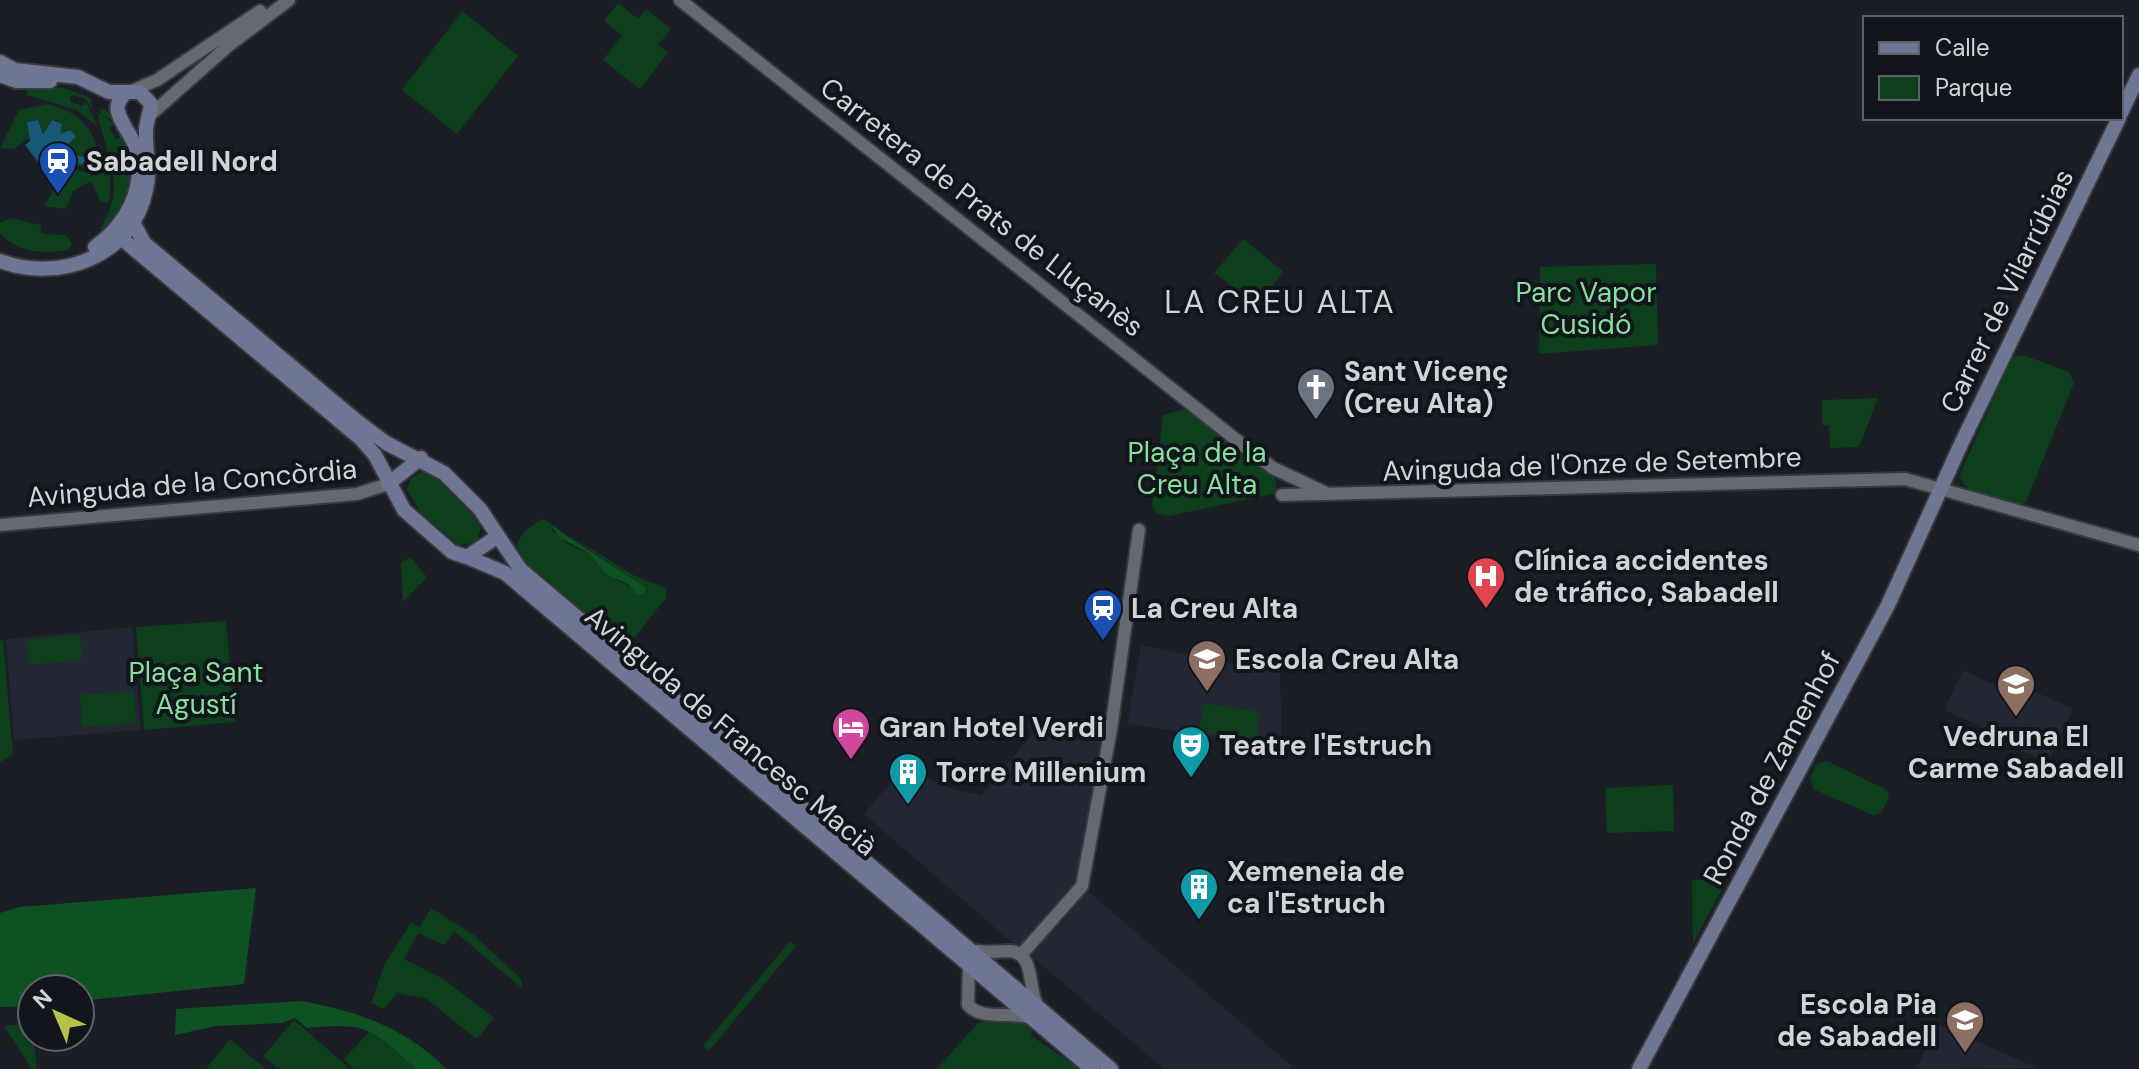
<svg xmlns="http://www.w3.org/2000/svg" width="2139" height="1069" font-family="'DM Sans',sans-serif">
	<style>
		.built { fill: #232733 }
		.green { fill: #0e3f1c; fill-rule: evenodd }
		.forest { fill: #0e5224 }
		.water { fill: #175976 }
		.lines { fill: none; stroke-linecap: round; stroke-linejoin: round }
		.tertiary-casing { stroke: #37393e; stroke-width: 16 }
		.secondary-casing { stroke: #37393e; stroke-width: 18 }
		.tertiary { stroke: #656971; stroke-width: 12 }
		.secondary { stroke: #6e7693; stroke-width: 14 }
		.labels { text-anchor: middle; dominant-baseline: central; stroke-width: 8; stroke-linejoin: round; paint-order: stroke }
		.poi-label { font-size: 28px; font-weight: bold; fill: #d1d3d8; stroke: #12151b; text-anchor: start }
		.street-label { font-size: 28px; fill: #d1d3d8; stroke: #12151b }
		.park-label { font-size: 28px; fill: #89e09a; stroke: #12151b }
		.quarter-label { font-size: 32px; letter-spacing: 2px; fill: #d1d3d8; stroke: #12151b }
	</style>
	<rect width="100%" height="100%" fill="#1b1e25"/>
	<!-- built -->
	<path class="built" d="M132 627 141 730 14 740 6 639Z
		M1141 645 1280 673 1282 747 1127 724Z
		M1963 670 1996 686 2001 676 2073 709 2048 763 1980 731 1981 726 1944 710Z
		M1041 724 1111 729 1082 886 1295 1069H1164L1029 954 1027 947H1019L1010 941 864 814 903 768 957 790 981 795Z
		M1938 1024 2033 1066 2037 1068 1916 1069Z"/>
	<!-- green -->
	<path class="green" d="M618 3 638 19 646 9 671 29 658 45 668 53 640 89 603 60 622 35 604 21Z
		M462 11 518 56 457 134 402 90Z
		M47 86 64 88 91 98 92 109 86 100 74 95 70 97V101L82 106 86 102 97 126 77 110 26 95 29 87Z
		M46 104C74 109 96 127 98 156L91 169 69 165 88 157 60 154 74 139 68 131 60 134 62 124 53 120 46 135 41 134 37 120 27 122 30 137 14 149 0 148 19 110Z
		M100 109H105C146 153 134 190 105 234L100 228C128 187 106 155 97 112L114 124 109 128 116 139 122 136 113 120 101 115Z
		M100 144 111 170 109 202 101 203 91 181 73 191 66 209 44 206 67 168 90 173 100 159Z
		M10 218 41 225V234L66 235 72 243 68 250C43 254 18 253 0 233V223Z
		M1243 239 1283 271 1259 305 1214 273Z
		M1656 264 1658 345 1539 354 1540 267Z
		M2023 355 2069 372 2074 383 2026 502 2021 505 1969 491 1959 476 2012 357Z
		M1878 398 1859 447 1830 448 1829 426 1822 425V400Z
		M1185 409 1275 477 1277 493 1169 516 1158 514 1152 507 1163 415Z
		M422 472C446 477 469 508 481 528L476 542 459 545 421 513 407 490 411 478Z
		M543 519 635 576 666 588V598L632 641 626 645 616 643 522 563C509 542 525 528 543 519ZM551 529H560L645 588H631L616 579 589 553 569 545Z
		M410 557 427 577 403 602 401 563Z
		M226 621 235 722 144 730 136 627Z
		M80 635 82 660 29 665 27 640Z
		M3 640 13 755 0 762V641Z
		M134 691 136 723 82 727 80 695Z
		M1204 703 1260 712 1256 740 1199 731Z
		M1827 761 1887 790 1889 798 1881 813 1873 815 1813 789 1810 776 1817 764Z
		M1673 785 1674 831 1607 833 1605 788Z
		M1727 879 1693 944 1692 880Z
		M431 908 474 935 521 979 522 988 454 931 444 945 418 933 404 959 445 980 494 1018 477 1039 425 998 397 993 384 1009 371 1003 384 965 411 923 420 927Z
		M790 941 796 946 709 1051 703 1046Z
		M1006 1019 1023 1020 1034 1030 1030 1035 1080 1069H937L978 1023Z
		M294 1020 350 1069H278L263 1056Z
		M32 1023 37 1069H32L4 1026Z
		M372 1029 416 1069H354L344 1059Z
		M230 1039 266 1069H206Z"/>
	<!-- forest -->
	<path class="forest" d="M552 526 646 588 644 594 637 595 628 584 606 574 589 553 560 538Z
		M256 888 244 984 80 1001V989H32V1006L0 1007V913L20 907Z
		M300 1001C352 1009 409 1029 446 1069H416C372 1029 369 1022 307 1028L295 1018 283 1023 216 1026 175 1035 176 1009Z"/>
	<!-- water -->
	<path class="water" d="M38 120 43 135 52 120 62 124 60 134 70 130 76 137 59 153 88 157 89 165 57 162 44 170 25 145 30 141 27 122Z"/>
	<g class="lines">
		<!-- tertiary casing -->
		<g class="tertiary-casing">
			<path id="tertiary" d="M680 0 1253 453 1273 468 1324 492
				M134 90 157 80 260 11
				M149 116 228 46 289 0
				M1282 495 1905 479 2139 545
				M0 525 357 494 388 484
				M978 951C989 953 999 951 1010 951 1035 953 1028 988 1037 1005
				M985 953 969 965 968 1005C982 1021 1011 1011 1031 1018
				M1021 955 1082 886 1111 729 1139 530"/>
		</g>
		<!-- secondary casing -->
		<g class="secondary-casing">
			<path id="secondary" d="M0 62 15 70 78 77 109 92H140L151 104C150 113 147 120 146 129 145 150 151 169 146 190 132 257 60 283 0 261
				M0 75 16 81H50
				M2121 113 2139 75
				M123 221 121 238 361 439 375 455 404 510 452 552 467 557 498 536
				M134 224 144 243 358 422 386 443 444 473 480 509 520 569 1111 1069
				M95 247C126 225 145 190 137 152 134 138 122 126 118 112 116 104 120 100 124 94
				M388 484 421 458
				M467 557 505 573 1092 1069
				M1639 1069 1888 605 1961 444 2119 118"/>
		</g>
		<!-- tertiary -->
		<use href="#tertiary" class="tertiary"/>
		<!-- secondary -->
		<use href="#secondary" class="secondary"/>
	</g>
	<!-- icons -->
	<defs>
		<g id="station-pin" transform="scale(2)"><path d="M0 17L-7.5 6A9.5 9.5 0 1 1 7.5 6Z" fill="#1a4fb4" stroke="#12151b"/><path d="M-3-6H3Q5-6 5-4V2Q5 4 3 4L4.5 6H3L1.5 4h-3L-3 6H-4.5L-3 4Q-5 4-5 2V-4Q-5-6-3-6ZM-3.5-4v3h7v-3ZM-3.5 1v1.5H-2V1ZM2 1v1.5H3.5V1Z" fill="#fff"/></g>
		<g id="church-pin" transform="scale(2)"><path d="M0 17L-7.5 6A9.5 9.5 0 1 1 7.5 6Z" fill="#6b7280" stroke="#12151b"/><path d="M-1.2-6h2.4v3.5h3.3v2.4h-3.3V6h-2.4V-.1h-3.3v-2.4h3.3Z" fill="#fff"/></g>
		<g id="hospital-pin" transform="scale(2)"><path d="M0 17L-7.5 6A9.5 9.5 0 1 1 7.5 6Z" fill="#e0444e" stroke="#12151b"/><path d="M-5-5h3v3.5h4V-5h3V5h-3V1.5h-4V5h-3Z" fill="#fff"/></g>
		<g id="school-pin" transform="scale(2)"><path d="M0 17L-7.5 6A9.5 9.5 0 1 1 7.5 6Z" fill="#8d6e63" stroke="#12151b"/><path d="M0-5L7-2L0 1L-7-2ZM-4 1L0 2.5L4 1V4Q0 6-4 4Z" fill="#fff"/></g>
		<g id="hotel-pin" transform="scale(2)"><path d="M0 17L-7.5 6A9.5 9.5 0 1 1 7.5 6Z" fill="#d1479c" stroke="#12151b"/><path d="M-6-4.5h1.5V1H6V5H4.5V3h-9V5H-6ZM-4 0a1.8 1.8 0 1 1 3.6 0ZM.5 0V-2.5h3Q6-2.5 6 0Z" fill="#fff"/></g>
		<g id="theatre-pin" transform="scale(2)"><path d="M0 17L-7.5 6A9.5 9.5 0 1 1 7.5 6Z" fill="#0f9aa8" stroke="#12151b"/><path d="M-5-5.5Q0-4 5-5.5V0Q5 5 0 6Q-5 5-5 0ZM-3.3-2.5H-1v1.5H-3.3ZM1-2.5H3.3v1.5H1ZM-2.8 1Q0 5.5 2.8 1Z" fill="#fff"/></g>
		<g id="building-pin" transform="scale(2)"><path d="M0 17L-7.5 6A9.5 9.5 0 1 1 7.5 6Z" fill="#0f9aa8" stroke="#12151b"/><path d="M-4-6H4V6H1V3H-1V6H-4ZM-2.5-4.3h1.7v1.8h-1.7ZM.8-4.3h1.7v1.8H.8ZM-2.5-1h1.7V.8h-1.7ZM.8-1h1.7V.8H.8Z" fill="#fff"/></g>
	</defs>
	<g fill-rule="evenodd">
		<use href="#station-pin" x="58" y="161"/>
		<use href="#church-pin" x="1316" y="387"/>
		<use href="#hospital-pin" x="1486" y="576"/>
		<use href="#station-pin" x="1103" y="608"/>
		<use href="#school-pin" x="1207" y="659"/>
		<use href="#school-pin" x="2016" y="684"/>
		<use href="#hotel-pin" x="851" y="727"/>
		<use href="#theatre-pin" x="1191" y="745"/>
		<use href="#building-pin" x="908" y="772"/>
		<use href="#building-pin" x="1199" y="887"/>
		<use href="#school-pin" x="1965" y="1020"/>
	</g>
	<g class="labels">
		<!-- poi labels -->
		<g class="poi-label">
			<text x="86" y="161">Sabadell Nord</text>
			<text x="1344" y="371">Sant Vicenç<tspan x="1344" dy="32">(Creu Alta)</tspan></text>
			<text x="1514" y="560">Clínica accidentes<tspan x="1514" dy="32">de tráfico, Sabadell</tspan></text>
			<text x="1131" y="608">La Creu Alta</text>
			<text x="1235" y="659">Escola Creu Alta</text>
			<text x="879" y="727">Gran Hotel Verdi</text>
			<text x="2016" y="736" text-anchor="middle">Vedruna El<tspan x="2016" dy="32">Carme Sabadell</tspan></text>
			<text x="1219" y="745">Teatre l'Estruch</text>
			<text x="936" y="772">Torre Millenium</text>
			<text x="1227" y="871">Xemeneia de<tspan x="1227" dy="32">ca l'Estruch</tspan></text>
			<text x="1937" y="1004" text-anchor="end">Escola Pia<tspan x="1937" dy="32">de Sabadell</tspan></text>
		</g>
		<!-- street labels -->
		<g class="street-label">
			<text transform="translate(982 207) rotate(38)">Carretera de Prats de Lluçanès</text>
			<text transform="translate(2007 291) rotate(-64)">Carrer de Vilarrúbias</text>
			<text transform="translate(1592 464) rotate(-2)">Avinguda de l'Onze de Setembre</text>
			<text transform="translate(192 483) rotate(-5)">Avinguda de la Concòrdia</text>
			<text transform="translate(731 731) rotate(40)">Avinguda de Francesc Macià</text>
			<text transform="translate(1772 768) rotate(-62)">Ronda de Zamenhof</text>
		</g>
		<!-- park labels -->
		<g class="park-label">
			<text x="1586" y="292">Parc Vapor<tspan x="1586" dy="32">Cusidó</tspan></text>
			<text x="1197" y="452">Plaça de la<tspan x="1197" dy="32">Creu Alta</tspan></text>
			<text x="196" y="672">Plaça Sant<tspan x="196" dy="32">Agustí</tspan></text>
		</g>
		<!-- quarter labels -->
		<g class="quarter-label">
			<text x="1280" y="302">LA CREU ALTA</text>
		</g>
	</g>
	<!-- legend -->
	<rect x="1863" y="16" width="260" height="104" fill="#12151b" stroke="#5e6167" stroke-width="2"/>
	<rect x="1879" y="42" width="40" height="12" fill="#6e7693" stroke="#5e6167" stroke-width="2"/>
	<text x="1935" y="56" font-size="24" fill="#d1d3d8">Calle</text>
	<rect x="1879" y="76" width="40" height="24" fill="#0e3f1c" stroke="#5e6167" stroke-width="2"/>
	<text x="1935" y="96" font-size="24" fill="#d1d3d8">Parque</text>
	<!-- north arrow -->
	<g transform="translate(56 1013) rotate(316)"><circle r="38" fill="#12151b" stroke="#5e6167" stroke-width="2"/>
	<path d="M0-6L14 30L0 20L-14 30Z" fill="#b8c147"/>
	<text y="-12" font-size="22" font-weight="bold" text-anchor="middle" fill="#d1d3d8">N</text>
	</g>
</svg>
